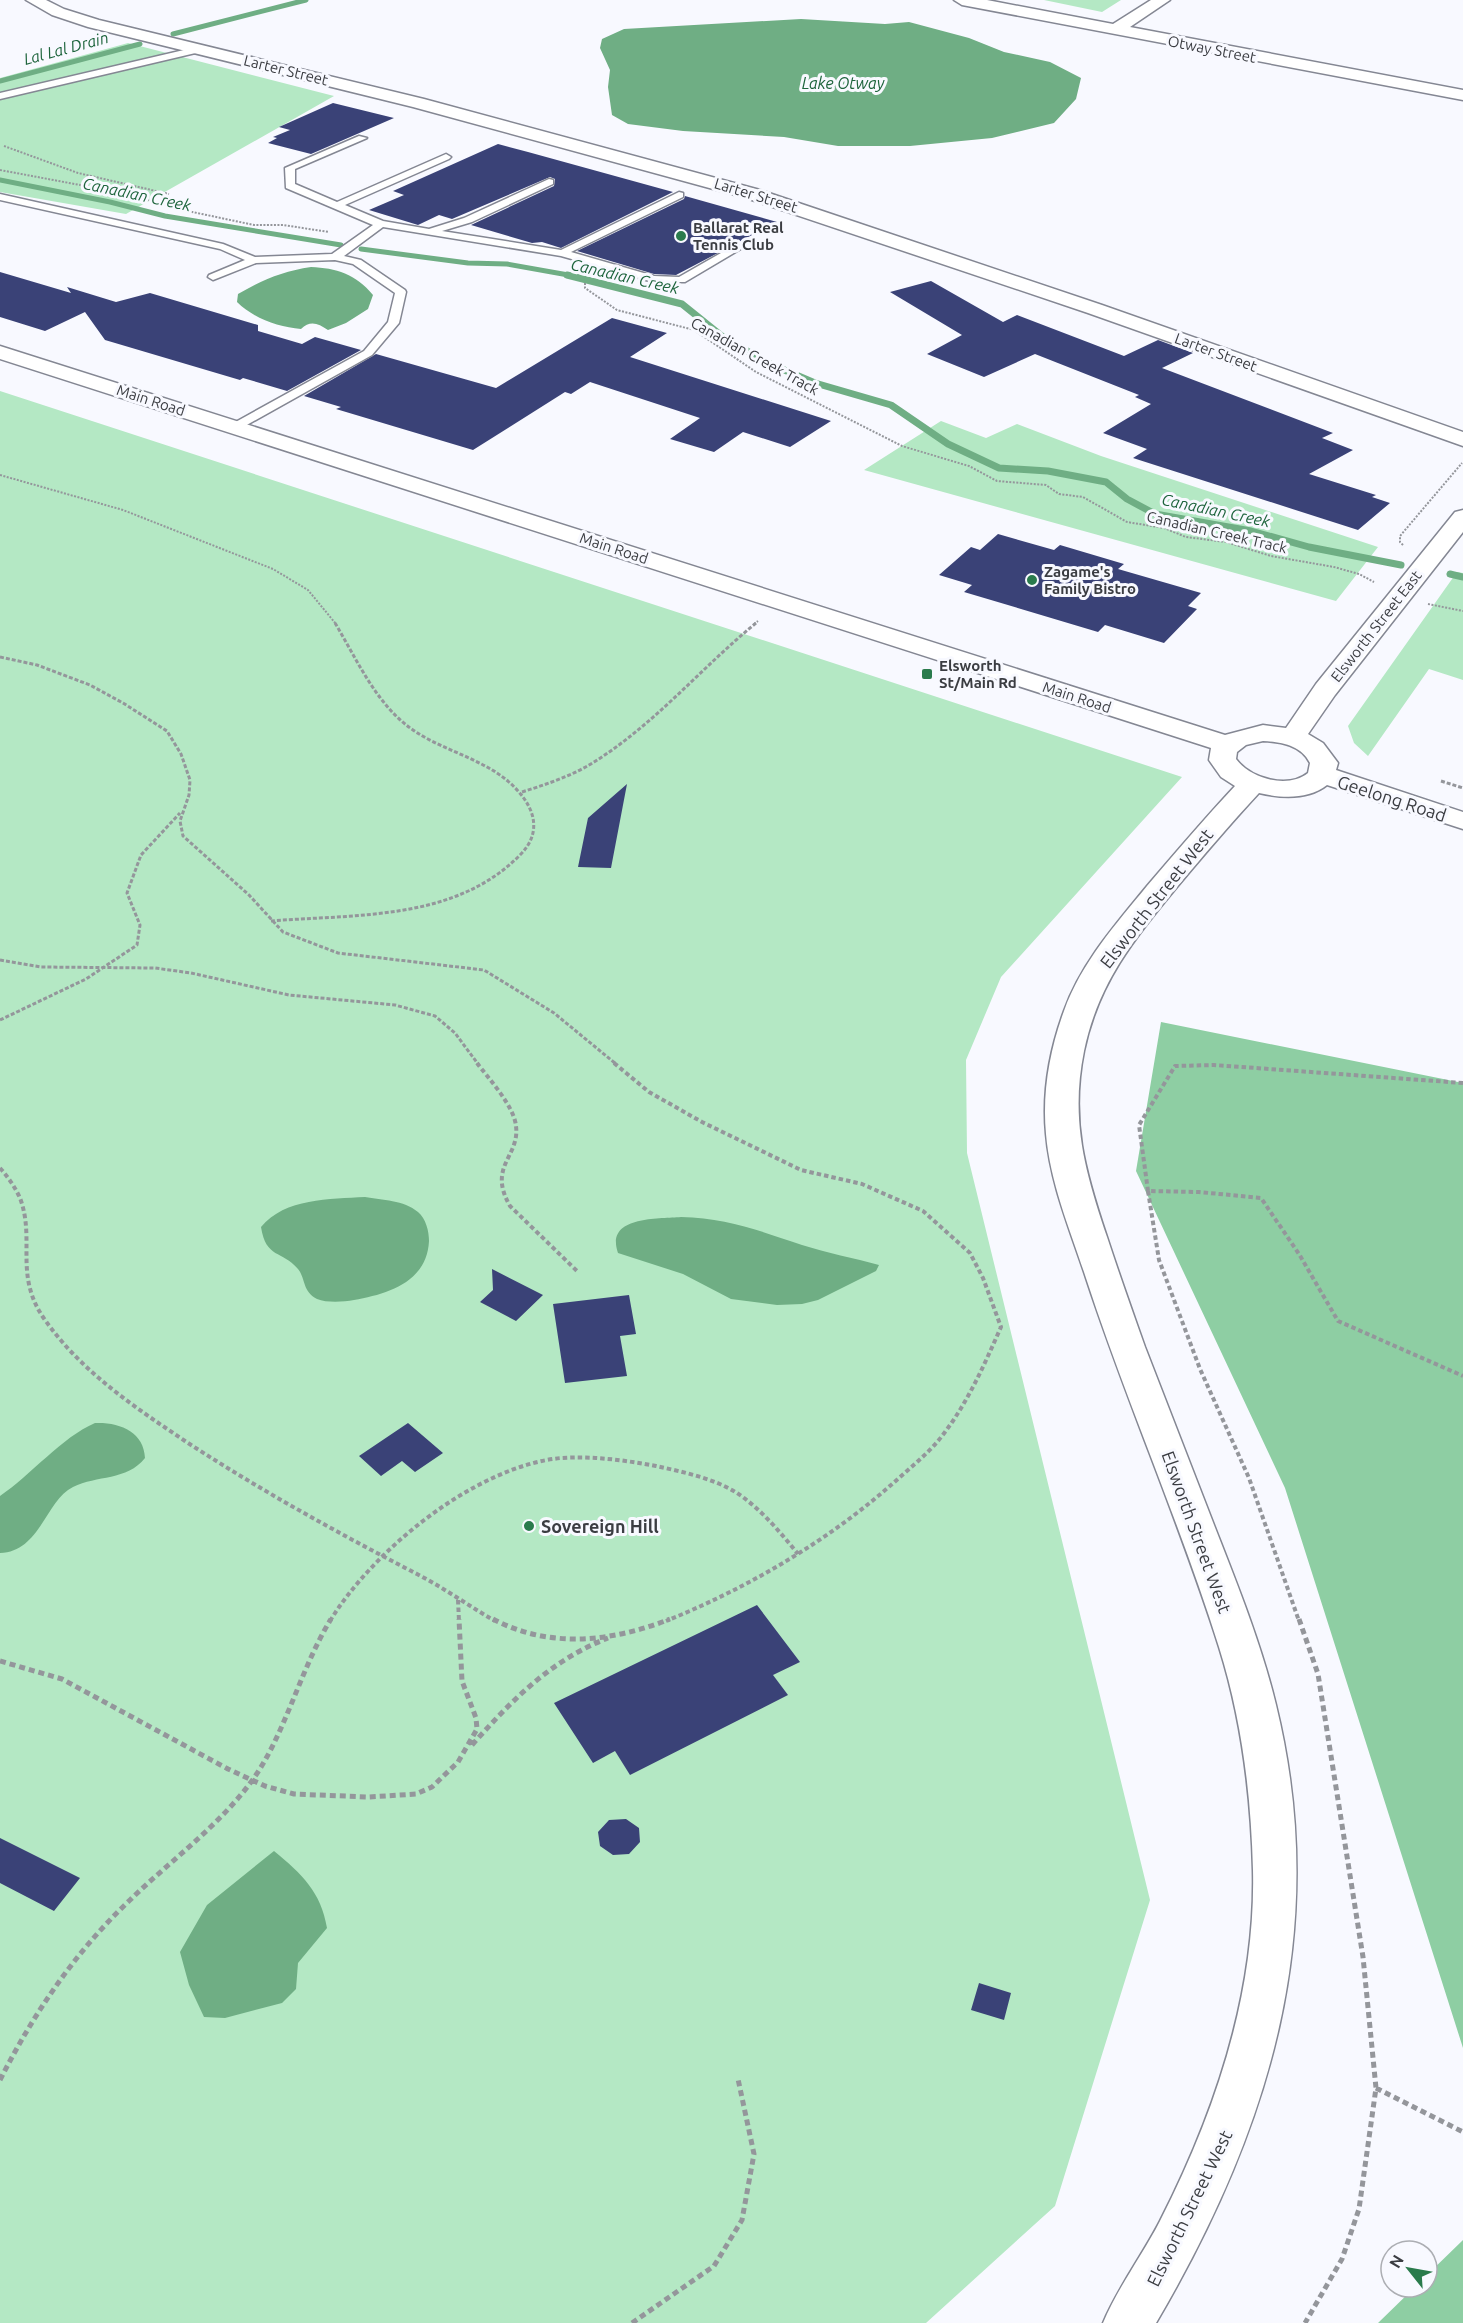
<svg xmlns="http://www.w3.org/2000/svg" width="1463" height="2323" font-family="Ubuntu,sans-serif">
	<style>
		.green { fill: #b4e8c4 }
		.forest { fill: #8ecea3 }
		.water { fill: #6fae84 }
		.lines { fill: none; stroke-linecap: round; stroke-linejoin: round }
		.stream-far1 { stroke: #6fae84; stroke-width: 5 }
		.stream { stroke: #6fae84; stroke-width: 7 }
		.building { fill: #3a4277 }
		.lane-casing { stroke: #848793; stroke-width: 3 }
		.street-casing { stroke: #848793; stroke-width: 3 }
		.secondary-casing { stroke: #848793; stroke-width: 3 }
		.path-far3 { stroke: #94969b; stroke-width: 2; stroke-dasharray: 2 1.5; stroke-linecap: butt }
		.path-far2 { stroke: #94969b; stroke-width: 3; stroke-dasharray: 4 2; stroke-linecap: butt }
		.path-far1 { stroke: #94969b; stroke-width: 4; stroke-dasharray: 4.5 3; stroke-linecap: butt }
		.path { stroke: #94969b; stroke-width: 5; stroke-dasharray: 6 4; stroke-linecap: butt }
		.lane { fill: #fff; fill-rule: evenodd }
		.street { fill: #fff; fill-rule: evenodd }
		.secondary { fill: #fff; fill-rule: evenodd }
		.poi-dot { fill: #2a7b4c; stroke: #f8f9ff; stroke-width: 2 }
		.labels { text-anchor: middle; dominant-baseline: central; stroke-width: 6; stroke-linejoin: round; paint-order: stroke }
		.far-street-label { font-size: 15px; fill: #3b3d42; stroke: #f8f9ff }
		.far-poi-label { font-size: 15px; font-weight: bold; fill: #3b3d42; stroke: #f8f9ff; text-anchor: start }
		.far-water-label { font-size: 16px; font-style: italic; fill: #1d643c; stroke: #f8f9ff }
		.street-label { font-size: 18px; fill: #3b3d42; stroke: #f8f9ff }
		.poi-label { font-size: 18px; font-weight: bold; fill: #3b3d42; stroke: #f8f9ff; text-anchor: start }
	</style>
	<rect width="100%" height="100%" fill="#f8f9ff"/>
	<!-- green -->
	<path class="green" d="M1044 0H1121L1102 12Z
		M128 43 334 96 126 214 0 192V78Z
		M0 391 1182 777 1001 977 966 1060 967 1153 1150 1900 1055 2206 926 2323H0Z
		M941 421 986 438 1017 424 1101 456 1378 547 1336 601 864 470Z
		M1457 572 1463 573V680L1429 669 1368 756 1354 743 1348 726Z"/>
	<!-- forest -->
	<path class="forest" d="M1161 1022 1463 1083V2048L1285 1488 1136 1171Z
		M1463 2240V2323H1378L1415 2287H1427V2275Z"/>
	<!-- water -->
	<path class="water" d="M801 19 885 24 909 22 969 38 1004 52 1050 62 1081 78 1076 99 1054 123 992 138 910 146H838L784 137 683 131 628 124 612 115 608 87 610 70 600 48 602 39 624 29Z
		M311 267C336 268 356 274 373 295L368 309 346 323 328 330C318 323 310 320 301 329 278 327 253 318 237 302L238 294C262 280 283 271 311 267Z
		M365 1197C382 1200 404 1200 418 1212 426 1219 429 1231 429 1241 427 1282 388 1294 354 1300 343 1302 327 1303 317 1299 302 1291 306 1279 298 1269 282 1250 266 1259 261 1227 285 1198 330 1199 365 1197Z
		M681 1217C727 1218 760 1231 802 1245 827 1253 854 1258 879 1265L876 1271 818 1300 802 1304 777 1305 731 1299 683 1274 618 1253C605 1216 657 1219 681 1217Z
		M95 1423C120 1422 144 1432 145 1458 127 1481 97 1475 73 1487 46 1500 40 1552 0 1553V1496C31 1475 62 1437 95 1423Z
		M274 1851C302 1874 321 1892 327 1928L298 1963 296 1989 282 2003 225 2018 204 2017 189 1985 180 1952 207 1905Z"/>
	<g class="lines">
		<!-- stream-far1 -->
		<path class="stream-far1" d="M173 34 306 0
			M0 81 140 44
			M0 180 110 202 165 216 341 245
			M361 249 468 263 507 264 574 276"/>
		<!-- stream -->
		<path class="stream" d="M567 275 682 304 723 337 768 363 815 383 891 405 948 444 999 468 1048 471 1106 482 1127 499 1155 514 1251 531 1309 547 1401 565
			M1450 574 1463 577"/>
	</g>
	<!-- building -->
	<path class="building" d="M333 103 394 118 311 154 268 143 277 138 273 137 290 130 279 127Z
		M498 144 528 152 673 192 561 248 542 242 532 243 471 225 554 186 555 179 550 177 452 219 439 215 418 225 369 210 404 195 393 191Z
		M685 196 777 222 676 275 654 274 577 251 684 199Z
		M0 272 71 293 67 287 116 302 150 293 258 325V331L302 344 315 337 361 350 287 391 243 378 240 380 105 340 85 312 45 331 0 317Z
		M931 281 1003 322 1017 315 1124 356 1158 340 1193 353 1162 368 1333 433 1322 438 1353 450 1309 474 1376 495 1372 497 1390 503 1358 530 1133 458 1147 449 1103 433 1151 404 1135 397 1139 395 1035 354 984 377 927 354 962 335 890 292Z
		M612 318 667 333 630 357 831 421 790 447 743 432 714 452 670 439 700 418 590 382 571 394 565 392 473 450 336 409 341 407 304 396 376 354 496 388Z
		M998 534 1054 550 1060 545 1124 564 1118 569 1201 593 1188 606 1197 609 1164 643 1105 625 1098 632 964 592 972 585 939 575 971 547 980 550Z
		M627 784 611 868 578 867 588 818Z
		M492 1269 543 1295 516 1321 480 1302 493 1290Z
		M629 1295 636 1334 620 1336 627 1376 565 1383 553 1304Z
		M408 1423 443 1453 415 1472 402 1461 381 1476 359 1456Z
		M757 1605 800 1662 773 1675 788 1695 630 1775 615 1751 593 1763 554 1703Z
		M626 1819 639 1828 640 1842 629 1854 613 1855 600 1846 598 1832 609 1820Z
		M0 1838 80 1878 54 1911 0 1883Z
		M979 1983 1011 1993 1004 2020 971 2010Z"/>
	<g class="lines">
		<!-- lane casing -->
		<g class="lane-casing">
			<path id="lane" d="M201 46 204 47V51L0 99V93Z
				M359 136 367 138 295 169V184L337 202 446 154 451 157 449 159 345 205 383 221 429 229 464 218 549 179 553 180V184L472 222 442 231 561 250 679 192 683 193V197L571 252 654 276 679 277 735 245 744 247 685 282H653L561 256 383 227 344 256 361 260 405 290 406 292 399 323 372 355 236 431 230 427 232 424 364 351 388 322 395 293 353 264 335 260 256 263 213 280 208 277 209 275 245 260 220 249 0 200V194L223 244 255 257 332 254 373 225 286 188 285 168Z"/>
		</g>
		<!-- street casing -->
		<g class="street-casing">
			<path id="street" d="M26 0H46L64 9 99 20 424 99 760 190 1102 305 1463 432V446L1088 313 746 198 413 107 88 27 52 15Z
				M954 0H987L1113 24 1151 0H1170L1130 27 1463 90V100L962 5Z"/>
		</g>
		<!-- secondary casing -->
		<g class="secondary-casing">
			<path id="secondary" d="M0 346 1225 735 1263 725 1286 728 1316 684 1455 512 1463 510V532L1335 695 1308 734 1323 743 1338 763 1336 770 1463 812V829L1327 785C1308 800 1281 798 1259 793 1230 824 1204 855 1177 887 1134 939 1098 983 1084 1051 1070 1120 1085 1172 1107 1237 1119 1274 1132 1310 1145 1347 1168 1406 1191 1466 1214 1525 1237 1584 1261 1643 1276 1705 1331 1930 1270 2129 1156 2323H1103C1118 2287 1142 2256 1160 2221 1215 2113 1256 1993 1253 1870 1251 1794 1242 1720 1219 1647 1180 1523 1127 1403 1086 1278 1071 1232 1050 1183 1046 1134 1042 1092 1050 1049 1064 1011 1081 963 1116 924 1147 886 1176 852 1205 818 1235 786L1221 777 1209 760 1211 748 0 359ZM1263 741C1281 742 1301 745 1310 763L1308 773C1288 789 1251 779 1236 759L1237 752 1246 745Z"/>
		</g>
		<!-- path-far3 -->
		<path class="path-far3" d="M4 146 78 173 169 194
			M0 170 128 194 183 210 254 225H283L329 232
			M585 283V288L617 310 694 330 756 372 902 446 969 466 997 481 1046 485 1059 494 1083 497 1127 522 1164 528 1186 537 1226 542 1271 556 1334 567 1359 574 1374 582
			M0 475 123 510 273 569 308 590 336 624
			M1403 545 1400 542V536L1462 463
			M1428 604 1463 611
			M754 624 758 621"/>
		<!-- path-far2 -->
		<path class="path-far2" d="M0 657 37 665 90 685 123 703 167 731 181 754 190 780 189 795 180 821 183 836 249 895 283 932 338 953 484 970 554 1013 616 1064
			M1441 781 1463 788
			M522 792C547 784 572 776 594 762 655 724 701 668 756 623
			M271 921C357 914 455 921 520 855 541 834 536 811 518 791 492 761 448 753 416 732 377 707 358 661 335 623
			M0 960 41 967 155 968 191 973 289 995 395 1005 435 1016 455 1033 478 1064
			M0 1020 86 979 137 945 140 925 127 893 141 855 180 813"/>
		<!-- path-far1 -->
		<path class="path-far1" d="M477 1063C489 1079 514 1106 516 1126 520 1157 487 1166 510 1206L578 1272
			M614 1063 649 1092 702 1122 801 1170 862 1184 923 1211 970 1253 983 1278 1001 1327C985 1363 969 1400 945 1432 932 1450 916 1463 900 1477 833 1538 750 1587 666 1621
			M1463 1083 1214 1065 1175 1066 1139 1125 1148 1191 1199 1192 1261 1198 1299 1254 1338 1321 1463 1376
			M0 1168C8 1177 15 1187 20 1198 36 1241 13 1275 45 1320 82 1372 133 1406 185 1441 260 1490 338 1533 417 1574 444 1588 469 1606 495 1621
			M1148 1191 1159 1260 1200 1369 1249 1478 1299 1621
			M458 1600 459 1621
			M330 1621C373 1550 476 1466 561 1458 593 1456 624 1460 656 1466 683 1472 713 1478 737 1493 761 1509 780 1532 798 1554"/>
		<!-- path -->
		<path class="path" d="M493 1619C549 1649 612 1642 670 1619
			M1299 1619 1318 1674 1363 1957 1376 2088 1359 2209 1342 2259 1305 2323
			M0 1661 62 1679 228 1769 265 1786 294 1794 368 1797 416 1794 432 1787 458 1762 477 1729 476 1718 462 1681 459 1619
			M472 1745C512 1700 551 1660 608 1638
			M0 2080C34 2013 75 1952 130 1900 169 1862 214 1830 248 1786 284 1740 299 1671 331 1619
			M1376 2088 1463 2132
			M632 2323 714 2266 742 2220 754 2154 738 2079"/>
		<!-- lane -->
		<use href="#lane" class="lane"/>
		<!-- street -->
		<use href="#street" class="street"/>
		<!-- secondary -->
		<use href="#secondary" class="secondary"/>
	</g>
	<!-- markers -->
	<g class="poi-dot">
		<circle cx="681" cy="236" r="6"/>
		<circle cx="1032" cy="580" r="6"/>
		<rect x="921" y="668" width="12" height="12" rx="3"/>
		<circle cx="529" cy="1526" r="6"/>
	</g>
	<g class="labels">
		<!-- far-street labels -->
		<g class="far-street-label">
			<text transform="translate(1212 49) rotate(11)">Otway Street</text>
			<text transform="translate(286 70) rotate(14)">Larter Street</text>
			<text transform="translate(756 195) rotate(17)">Larter Street</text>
			<text transform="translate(1216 352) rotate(20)">Larter Street</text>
			<text transform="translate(755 356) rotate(29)">Canadian Creek Track</text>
			<text transform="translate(151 400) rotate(18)">Main Road</text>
			<text transform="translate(1217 532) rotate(13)">Canadian Creek Track</text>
			<text transform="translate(614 548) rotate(18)">Main Road</text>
			<text transform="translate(1376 626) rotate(-52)">Elsworth Street East</text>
			<text transform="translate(1077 697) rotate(18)">Main Road</text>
		</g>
		<!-- far-poi labels -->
		<g class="far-poi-label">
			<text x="693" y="227">Ballarat Real<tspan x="693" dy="17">Tennis Club</tspan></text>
			<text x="1044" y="571">Zagame's<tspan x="1044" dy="17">Family Bistro</tspan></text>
			<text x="939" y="665">Elsworth<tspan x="939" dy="17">St/Main Rd</tspan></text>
		</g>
		<!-- far-water labels -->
		<g class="far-water-label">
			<text transform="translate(66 48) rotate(-15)">Lal Lal Drain</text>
			<text x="843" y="83">Lake Otway</text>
			<text transform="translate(137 194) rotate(12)">Canadian Creek</text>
			<text transform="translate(625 276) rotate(13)">Canadian Creek</text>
			<text transform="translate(1216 510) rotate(12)">Canadian Creek</text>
		</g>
		<!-- street labels -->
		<g class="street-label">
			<text transform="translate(1392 798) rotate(18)">Geelong Road</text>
			<text transform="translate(1156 898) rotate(-52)">Elsworth Street West</text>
			<text transform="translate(1197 1532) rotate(70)">Elsworth Street West</text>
			<text transform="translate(1189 2208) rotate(-64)">Elsworth Street West</text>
		</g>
		<!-- poi labels -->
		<g class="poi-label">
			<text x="541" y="1526">Sovereign Hill</text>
		</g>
	</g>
	<!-- north arrow -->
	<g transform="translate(1409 2269) rotate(301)"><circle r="28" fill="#f8f9ff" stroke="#acaeb3" stroke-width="1.5"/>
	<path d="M0-4.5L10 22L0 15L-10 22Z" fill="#2a7b4c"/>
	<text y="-9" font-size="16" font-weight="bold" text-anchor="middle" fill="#3b3d42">N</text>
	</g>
</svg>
